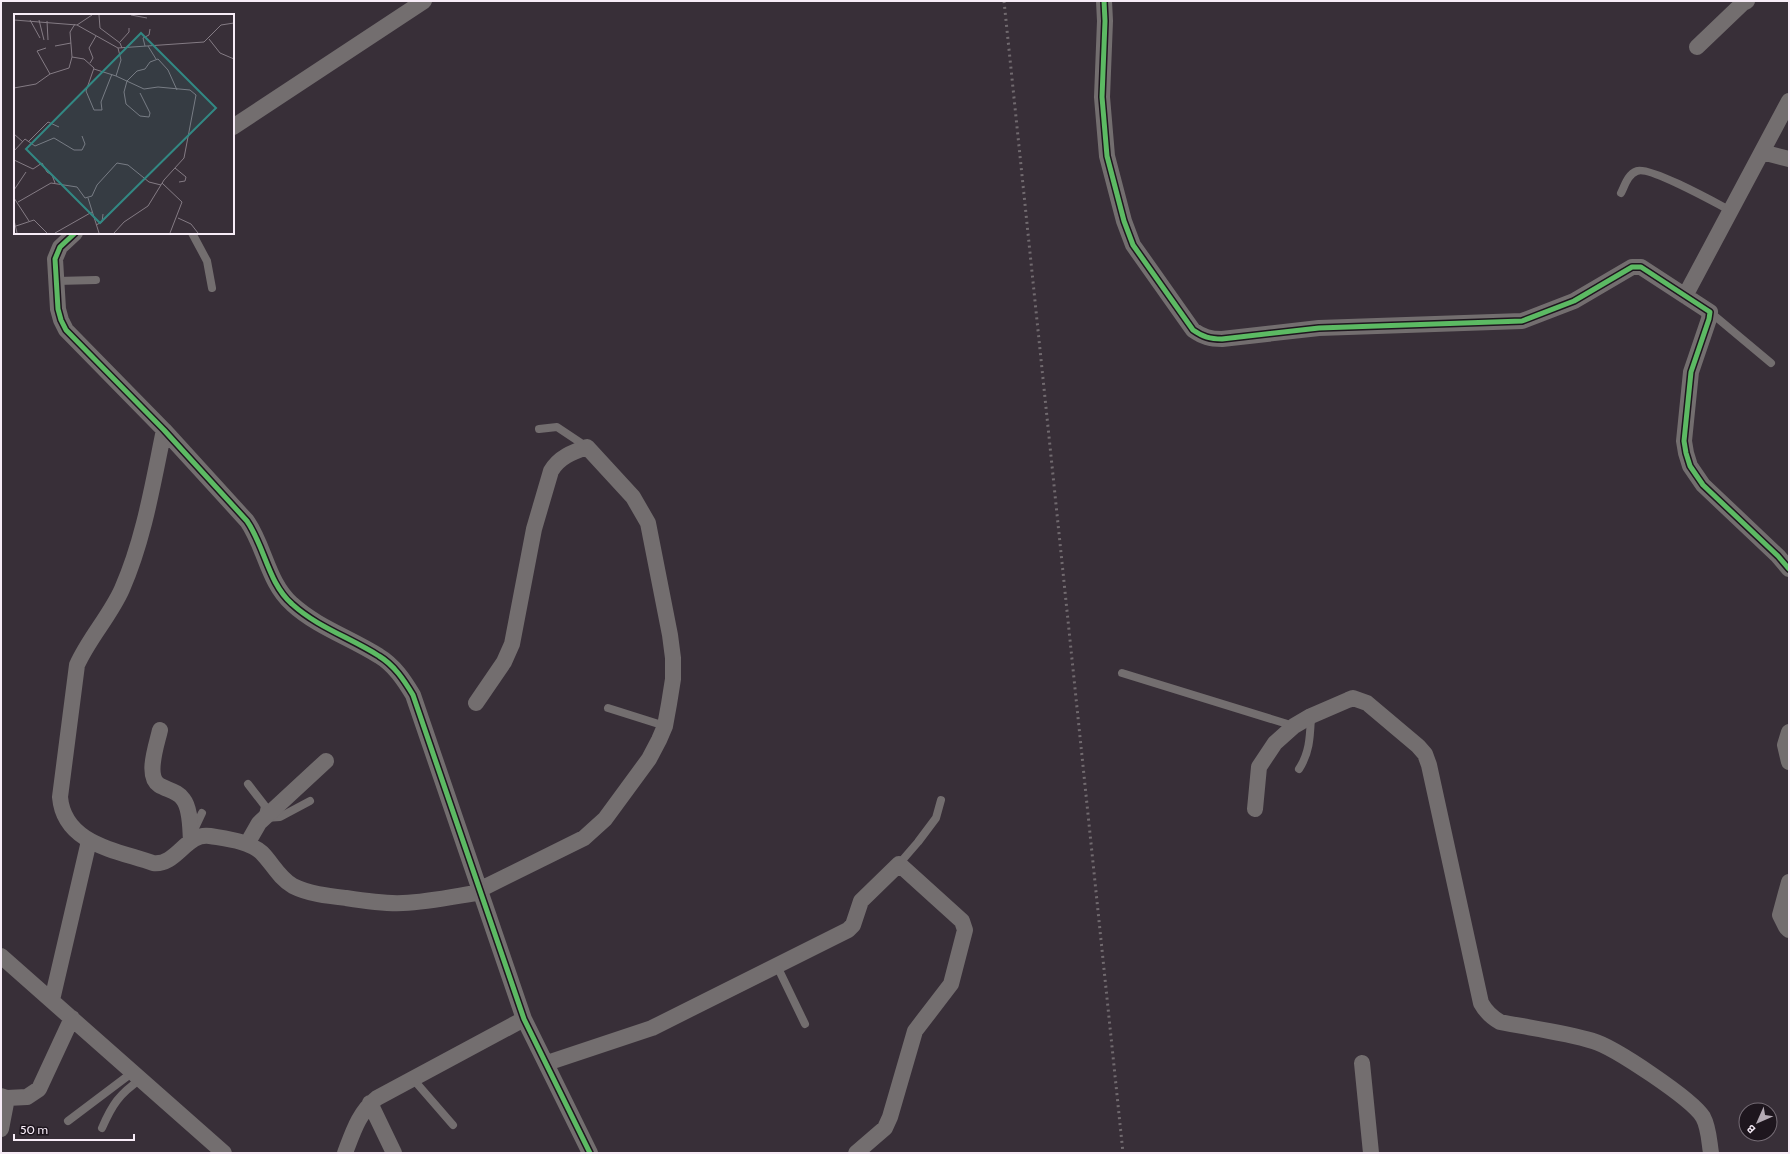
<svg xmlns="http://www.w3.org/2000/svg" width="1790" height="1154" font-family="Cabin,sans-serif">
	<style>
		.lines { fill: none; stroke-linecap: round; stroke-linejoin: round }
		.service { stroke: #736e6f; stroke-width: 8 }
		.minor { stroke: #736e6f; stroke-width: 16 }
		.rail { stroke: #716a6f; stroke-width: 3; stroke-dasharray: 2 4; stroke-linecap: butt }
		.cycleway-casing { stroke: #1e161e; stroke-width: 8 }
		.cycleway { stroke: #5cba63; stroke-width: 5 }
		.inset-road { fill: none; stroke: #847b84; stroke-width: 1 }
		.view { fill: #328883; fill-opacity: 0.15; stroke: #328883; stroke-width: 2 }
		.inset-edge { fill: none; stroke: #f7ecf7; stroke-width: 2 }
	</style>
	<rect width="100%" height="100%" fill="#382f38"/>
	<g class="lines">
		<!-- service -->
		<path class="service" d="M1621 193C1625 185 1628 174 1637 171 1649 166 1716 203 1731 211
			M192 233 207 261 212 288
			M57 281 96 280
			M1710 312 1771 363
			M539 429 557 427 587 447
			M1122 673 1294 726
			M608 708 665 726
			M1299 769C1310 752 1310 736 1311 716
			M248 784 265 806 263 815
			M265 818 280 817 310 801
			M194 830 202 813
			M899 864 918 842 936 818 941 800
			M777 966 805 1024
			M413 1079 453 1125
			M68 1121 133 1072
			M102 1128C112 1105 119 1094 141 1079"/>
		<!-- minor -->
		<path class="minor" d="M1104 1 1105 21 1102 97 1107 156 1124 221 1133 245 1193 330C1203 337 1210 339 1222 339L1319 328 1522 321 1574 301 1632 267H1641L1710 312 1709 319 1691 372 1684 441 1686 453 1690 466 1703 485 1778 556 1789 569
			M1697 47 1743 3 1747 1
			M233 127 424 1
			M1762 152 1789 159
			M75 233 60 247 55 259 58 309 61 320 66 330 164 430 247 521C265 547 268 583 292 604 317 627 351 638 379 656 394 665 404 680 413 695L524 1019 590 1153
			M1685 296 1789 101
			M164 430C153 483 144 539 122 589 110 616 89 638 77 665L60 797C64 844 116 850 153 863 177 866 186 832 210 836 227 839 249 841 262 853 272 863 279 878 293 886 309 894 328 896 346 898 365 901 384 904 403 903 430 902 456 896 482 892
			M476 703 504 662 512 644 534 529 551 471C559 457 573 452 587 447L633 497 648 523 670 635 673 658V679L669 704 665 726 659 740 649 759 605 819 584 838 481 889
			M160 730C157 744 145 776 159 785 167 790 178 791 183 799 191 809 190 829 191 841
			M1789 732 1785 745 1789 762
			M1255 809 1259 767 1275 743 1294 726 1311 716 1348 700 1353 698 1367 703 1418 746 1425 754 1429 765 1481 1003C1486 1012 1491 1017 1500 1022 1530 1028 1564 1032 1593 1041 1614 1047 1692 1099 1703 1117 1709 1128 1709 1141 1711 1153
			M247 844 259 823 326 761
			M1789 882 1780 915 1786 927 1789 930
			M1 956 224 1153
			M52 1000 89 841
			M547 1063 652 1028 848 930 853 925 861 901 899 864 962 921 965 930 951 984 915 1031 890 1117 885 1128 856 1153
			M1362 1063 1371 1153
			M1 1096 7 1098 27 1097 39 1089 72 1018
			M370 1103 394 1153
			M1 1129 7 1098
			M345 1153C353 1132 359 1112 377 1098L524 1019"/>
		<!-- rail -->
		<path class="rail" d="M1004 1 1123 1153"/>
		<!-- cycleway casing -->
		<g class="cycleway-casing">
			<path id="cycleway" d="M1104 1 1105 21 1102 97 1107 156 1124 221 1133 245 1193 330C1203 337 1210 339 1222 339L1319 328 1522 321 1574 301 1632 267H1641L1710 312 1709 319 1691 372 1684 441 1686 453 1690 466 1703 485 1778 556 1789 569
				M75 233 60 247 55 259 58 309 61 320 66 330 164 430 247 521C265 547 268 583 292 604 317 627 351 638 379 656 394 665 404 680 413 695L524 1019 590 1153"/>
		</g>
		<!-- cycleway -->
		<use href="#cycleway" class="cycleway"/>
	</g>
	<!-- overview -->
	<g transform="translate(14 14)">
		<rect width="220" height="220" fill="#382f38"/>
		<path class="inset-road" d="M85 1 86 14 106 29 108 34M117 1 133 4M0 6 63 11 104 34 190 28 207 11 220 9M16 6 26 24M25 6 30 26M33 7 34 26M63 11 78 1M195 25 206 39 220 45M106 28 115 18V14M41 32 57 29M131 32 129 24 135 21 136 15M134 32 142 45M32 34 23 37 36 60M58 43 70 45 80 54 72 77 80 96H88L87 88 98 60M76 49 79 44 75 34 82 22M80 55 102 62 130 75 144 73 176 76 182 81 170 144 150 166 134 192 110 208 100 219M102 62 107 46 104 34M113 67 123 57 131 55 136 48 144 45 154 56 163 76M113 67 110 78 112 90 126 102 135 103 136 99 126 79M0 74 22 70 36 60 55 54 58 43 56 18 61 10M0 120 9 128M14 128 34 108 45 113M0 137 11 125 21 132 40 124 60 136H68L71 130 68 122M0 146 19 155 28 149 33 158 38 161 41 169M161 154 172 163 171 167 165 168M148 169 168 188 156 219M0 176 12 158M0 184 15 207M74 184 85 219M4 188 37 169 63 173 71 184 78 182 83 171 103 149 114 151 135 168 147 171M164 204 177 210 184 219M0 206 3 219M82 211 88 208 89 200M2 212 20 206 33 219M41 219 78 198"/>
		<path class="view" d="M127 19 202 94 86 209 12 135Z"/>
		<rect width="220" height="220" class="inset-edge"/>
	</g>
	<!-- border -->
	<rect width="1790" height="1154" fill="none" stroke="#f7ecf7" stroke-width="4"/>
	<!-- north arrow -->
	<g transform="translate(1758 1122) rotate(225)"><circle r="19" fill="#1e161e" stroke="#756c75"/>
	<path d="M0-3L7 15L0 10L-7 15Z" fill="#b4aab4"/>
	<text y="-6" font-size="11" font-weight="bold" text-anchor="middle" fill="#f7ecf7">B</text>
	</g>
	<!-- scale -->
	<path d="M14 1134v6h120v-6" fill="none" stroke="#f7ecf7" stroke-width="2"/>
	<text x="20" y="1134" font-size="12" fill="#f7ecf7" stroke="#1e161e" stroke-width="3" paint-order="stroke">50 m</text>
</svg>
